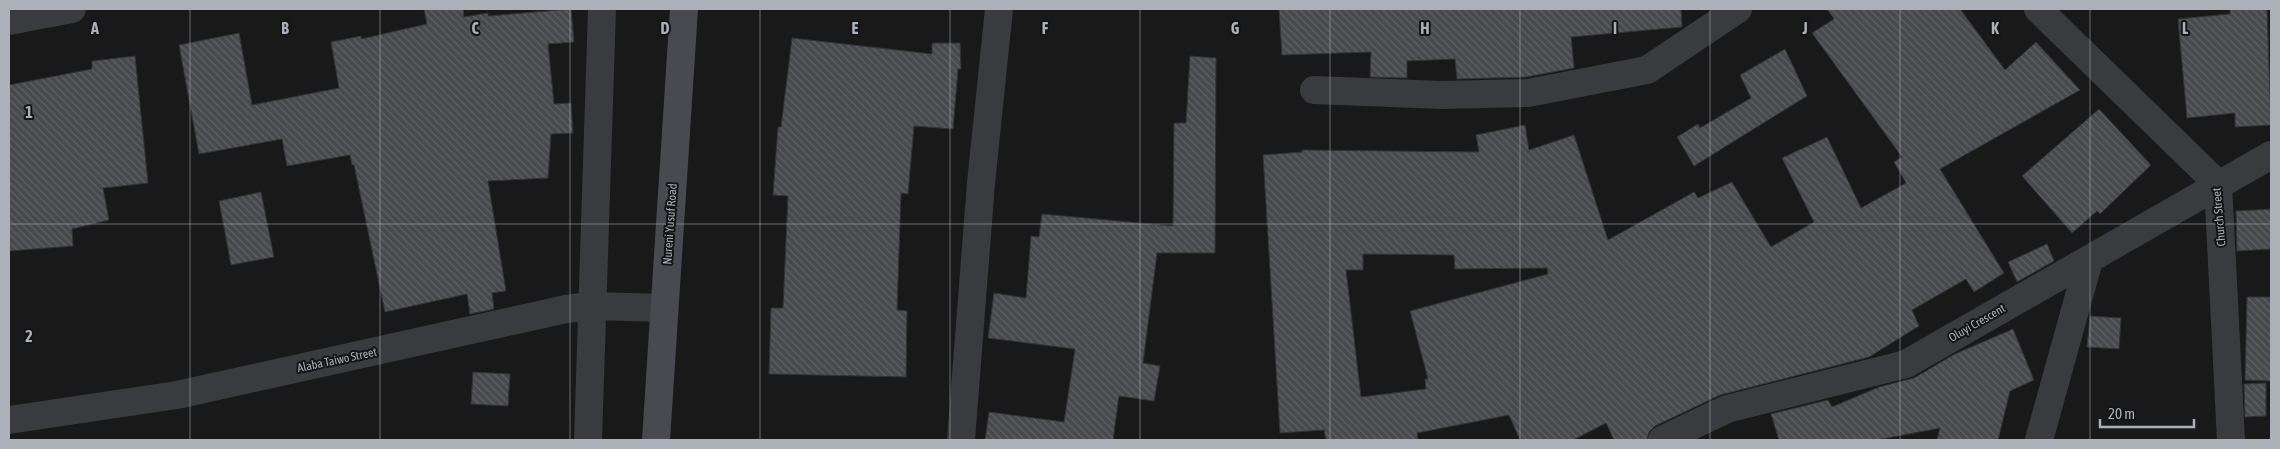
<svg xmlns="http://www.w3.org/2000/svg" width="2280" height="449" font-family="'Asap Condensed',sans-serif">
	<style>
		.building { fill: url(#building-back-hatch); stroke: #333336; fill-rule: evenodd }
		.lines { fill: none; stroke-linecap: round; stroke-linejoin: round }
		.street { stroke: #3a3b3f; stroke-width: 28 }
		.secondary { stroke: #484a4f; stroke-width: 28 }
		.grid { fill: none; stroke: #acb0b9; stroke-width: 1; stroke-opacity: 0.55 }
		.labels { text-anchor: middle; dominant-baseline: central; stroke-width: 4; stroke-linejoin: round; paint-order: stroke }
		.street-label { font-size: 12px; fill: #acb0b9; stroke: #141415 }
		.grid-label { font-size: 16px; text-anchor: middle; font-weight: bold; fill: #acb0b9; stroke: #141415; stroke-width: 4; stroke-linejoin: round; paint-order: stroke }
	</style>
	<defs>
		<pattern id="building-back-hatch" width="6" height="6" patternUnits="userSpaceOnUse" patternTransform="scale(1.25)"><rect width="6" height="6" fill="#48494d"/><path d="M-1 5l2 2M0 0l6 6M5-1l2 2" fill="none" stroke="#606165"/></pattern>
	</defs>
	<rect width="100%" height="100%" fill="#19191a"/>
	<!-- building -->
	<path class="building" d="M424 9H463L464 17 488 13V16L571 9 574 42 548 44 554 104 571 103 573 133 551 134 548 178 488 181 506 291 492 293 494 309 470 314 467 294 385 312 354 165H352L350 155 287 166 282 139 199 154 179 45 239 33 252 105 339 88 331 42 361 36V39L427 24Z
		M1279 9H1681L1682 27 1571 37 1574 68 1526 77 1457 79 1455 59 1407 61V78L1370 77 1371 52 1282 55Z
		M1827 9H1960L2005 70 2036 42 2080 90 1940 169 2004 273 1974 292 1966 279 1912 310 1919 326 1869 357 1720 395 1655 426 1649 432 1647 440H1614L1606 423 1573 440H1520L1509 415 1417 433 1418 440H1326L1324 430 1280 433 1263 155 1302 152V150L1479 152 1476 135 1525 125 1529 150 1574 135 1608 240 1694 192 1698 198 1732 182 1771 247 1814 222 1782 158 1827 137 1861 208 1906 183 1894 162 1902 157 1812 33 1834 19ZM1363 254 1454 255 1455 269 1547 268 1548 274 1410 311 1428 379H1425L1426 389 1361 397 1346 270H1363Z
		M2230 9H2267L2271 125 2235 127V113L2187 118 2178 19 2230 14Z
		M792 38 932 54V43H960L961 69H958L953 129 914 126 908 194 901 193 897 310 907 311 906 377 769 374 771 308H783L788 196 773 195 778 127H781Z
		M1785 49 1807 96 1694 166 1677 137 1698 124 1700 128 1751 98 1740 75Z
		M135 56 148 183 103 188 109 220 72 229 73 246 9 251V85L92 69V61Z
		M1190 56 1216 58 1215 253H1157L1143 363 1160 366 1154 401 1119 396 1113 440H985L989 412 1064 422 1075 349 988 338 994 293 1026 298 1031 236 1039 237 1042 214 1173 226 1174 123H1186Z
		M2099 109 2151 165 2100 214 2097 211 2072 233 2022 176Z
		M261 192 274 257 231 265 219 201Z
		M2271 209V249L2237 251 2236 211Z
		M2047 244 2054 261 2017 282 2008 262Z
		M2247 297H2271V381L2245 380Z
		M2090 316 2121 318 2119 349 2087 347Z
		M2013 329 2034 380 2010 391 1998 440H1937L1940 428 1877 440H1779L1771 414 1828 400 1832 407 1879 387 1914 378 1955 354Z
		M473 372 510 374 508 406 471 404Z
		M2266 383V416L2245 417 2244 384Z"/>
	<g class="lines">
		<!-- street -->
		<path class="street" d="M2038 9 2218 184 2231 440
			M9 21 72 9
			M1314 90 1442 95 1528 93 1647 70 1738 9
			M9 420 177 395 566 309 591 306 664 308
			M588 440 602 9
			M961 440 981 183 999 9
			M1662 440 1727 409 1906 364 2271 155
			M2039 440 2089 260"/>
		<!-- secondary -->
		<path class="secondary" d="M656 440 684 9"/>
	</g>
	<!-- grid -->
	<path class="grid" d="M190 9V440M380 9V440M570 9V440M760 9V440M950 9V440M1140 9V440M1330 9V440M1520 9V440M1710 9V440M1900 9V440M2090 9V440M9 224H2271"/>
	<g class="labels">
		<!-- street labels -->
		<g class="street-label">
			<text transform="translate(2219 217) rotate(-95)">Church Street</text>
			<text transform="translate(670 224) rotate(-86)">Nureni Yusuf Road</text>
			<text transform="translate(1977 323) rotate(-30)">Oluyi Crescent</text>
			<text transform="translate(337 360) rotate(-12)">Alaba Taiwo Street</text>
		</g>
	</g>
	<g class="grid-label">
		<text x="95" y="34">A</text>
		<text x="285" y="34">B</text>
		<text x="475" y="34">C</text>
		<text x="665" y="34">D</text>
		<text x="855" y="34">E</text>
		<text x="1045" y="34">F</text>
		<text x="1235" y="34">G</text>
		<text x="1425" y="34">H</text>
		<text x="1615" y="34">I</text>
		<text x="1805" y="34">J</text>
		<text x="1995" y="34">K</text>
		<text x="2185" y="34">L</text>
		<text x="29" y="118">1</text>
		<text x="29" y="342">2</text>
	</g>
	<!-- border -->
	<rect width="2280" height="449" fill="none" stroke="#acb0b9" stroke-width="20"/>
	<!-- scale -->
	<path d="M2100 419v8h94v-8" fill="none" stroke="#acb0b9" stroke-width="2.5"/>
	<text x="2108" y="419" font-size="15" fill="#acb0b9" stroke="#141415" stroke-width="4" paint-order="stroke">20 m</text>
</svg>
